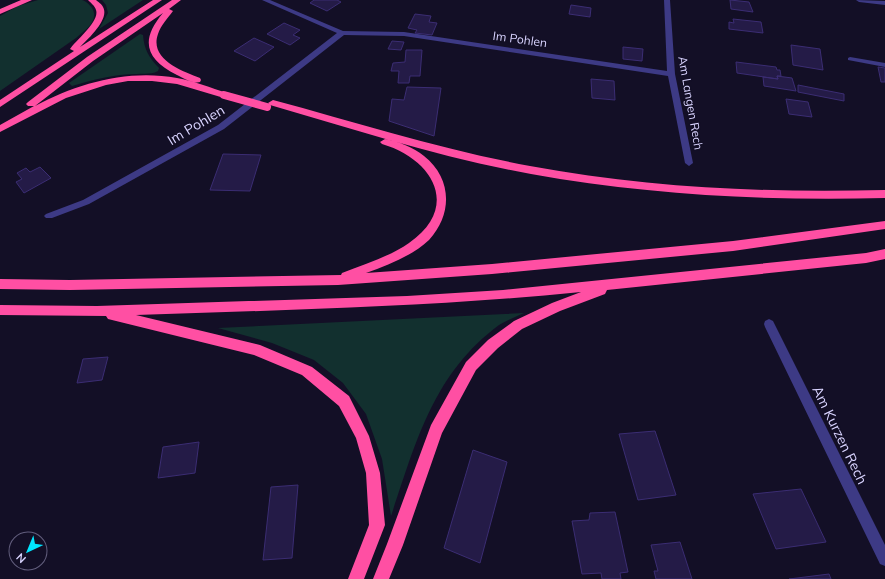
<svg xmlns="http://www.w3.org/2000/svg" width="885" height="579" font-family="Mulish,sans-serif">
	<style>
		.green { fill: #12302f }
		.building { fill: #241b47; stroke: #3b2d73 }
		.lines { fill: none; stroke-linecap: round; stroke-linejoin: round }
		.lane { fill: #3d3a85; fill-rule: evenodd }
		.street { fill: #3d3a85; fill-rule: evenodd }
		.highway { fill: #ff4fa3; fill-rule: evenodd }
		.highway-bridge { stroke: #ff4fa3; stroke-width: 8 }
		.labels { text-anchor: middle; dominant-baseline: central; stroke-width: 3; stroke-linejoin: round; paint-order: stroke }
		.far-street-label { font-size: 12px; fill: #d9d4ff; stroke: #130f26 }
		.street-label { font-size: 14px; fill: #d9d4ff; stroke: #130f26 }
	</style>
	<rect width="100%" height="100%" fill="#130f26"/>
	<!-- green -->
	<path class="green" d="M38 0C49 0 73 0 82 0 86 1 90 5 92 8 100 21 84 31 76 38L0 91V16L18 6Z
		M102 0H143L99 29 108 13 106 5Z
		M140 34 143 35C144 49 149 58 159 68L158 71C152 75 144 73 137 74 114 74 93 80 72 86L69 83Z
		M524 313C516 317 507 320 499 325 433 374 416 442 391 516L382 459 366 414 343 383 314 360 272 343 218 328Z"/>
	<!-- building -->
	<path class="building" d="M314 0H337L341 2 327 11 310 3Z
		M730 0 749 2 753 12 731 9Z
		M571 5 591 8 590 17 569 14Z
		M415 14 431 16 429 22 437 23 432 35 415 33 417 30 408 28Z
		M733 19 761 22 763 33 729 29V22L734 23Z
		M284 23 300 30 293 35 300 38 290 45 267 34Z
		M254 38 274 47 255 61 234 51Z
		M392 41 404 42 401 50 388 49Z
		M791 45 820 49 823 70 793 65Z
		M623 47 643 49 642 61 623 59Z
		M406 50H422L420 76H410L409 83H398L399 71H391L393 63 405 62Z
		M736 62 776 67 777 70H780L781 76H777L778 79 737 73Z
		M878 67 885 68V82H881Z
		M777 76 792 78 796 91 764 86 763 77 778 79Z
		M591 79 614 81 615 100 592 98Z
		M798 85 844 94V101L798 92Z
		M407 87 441 88 434 136 389 121 392 99 404 100Z
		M786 99 808 102 812 117 789 114Z
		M223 154 261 155 250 191 210 190Z
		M40 167 51 178 24 193 16 182 22 179 17 173 26 168 30 172Z
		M108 357 102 380 77 383 83 359Z
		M655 431 676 495 638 500 619 434Z
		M199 442 195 473 158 478 163 447Z
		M473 450 507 462 480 563 444 548Z
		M298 485 292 558 263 560 271 487Z
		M801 489 826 542 776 549 753 494Z
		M615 512 628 572 620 573 621 579H602L601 573 582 574 572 521 589 520 590 513Z
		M680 542 692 579H656L654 571H658L651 545Z
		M829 574 831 579H789Z"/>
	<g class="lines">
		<!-- lane -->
		<path class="lane" d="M850 57 885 63V67L848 60V58Z"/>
		<!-- street -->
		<path class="street" d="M262 0H270L343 31 404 32 667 71 664 0H670L675 74 693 163 689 166 685 163 668 76 404 36 344 35 224 129 89 204 52 218H46L44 216 46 214 83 200 218 125 337 33Z
			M856 0 885 1V5L859 2Z
			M769 319 773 321 885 545V566L880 564 765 327 764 324 765 321Z"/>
		<!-- highway -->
		<path class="highway" d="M21 0H32L0 14V9Z
			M88 0H96C98 2 102 4 103 7 110 19 88 39 80 47L153 0H162L0 107V100L74 51 70 49C76 40 100 21 96 10 95 6 91 3 88 0Z
			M172 0H181L169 9 173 11C167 19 161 25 158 34 149 59 182 71 200 78L201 80 200 82C193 84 183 78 177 75 145 59 140 40 163 13L93 61 35 106C78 83 128 69 177 78 194 81 211 88 227 93L229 95 227 97 224 98 177 84 152 81H128L106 85 66 98 0 132V125L34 106H28L26 104 28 102 87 57Z
			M273 100C359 123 443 150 530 166 648 188 766 193 885 190V198C766 201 648 195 531 174 442 158 356 130 270 105L268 103Z
			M385 139C399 142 413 147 424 156 452 178 453 214 429 240 412 256 388 265 366 273L492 264 733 241 885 221V229L733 251 492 274 338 285 70 290 0 289V279L70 280 341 275 342 273C364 264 389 257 409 243 461 207 433 159 382 144L380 142Z
			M885 249V259L866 263 607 290 605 294 560 311 522 329 498 348 476 370 442 433 403 545 389 579H373L387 544 431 425 466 362 488 340 514 321 552 303 581 292C433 307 284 310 136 315L260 345 312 367 349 396 369 436 380 473 385 525 364 579H348L369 525 366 473 356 438 339 406 302 375 254 355 112 320 108 319 106 316 0 315V305L97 306 407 296 503 290 866 253Z"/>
		<!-- highway-bridge -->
		<path class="highway-bridge" d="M224 95 267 107"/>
	</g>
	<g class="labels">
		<!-- far-street labels -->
		<g class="far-street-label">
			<text transform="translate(520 39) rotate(8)">Im Pohlen</text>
			<text transform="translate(691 103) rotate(80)">Am Langen Rech</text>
		</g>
		<!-- street labels -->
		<g class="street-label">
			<text transform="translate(196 125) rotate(-31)">Im Pohlen</text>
			<text transform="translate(840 435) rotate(64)">Am Kurzen Rech</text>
		</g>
	</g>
	<!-- north arrow -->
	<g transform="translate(28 551) rotate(224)"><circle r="19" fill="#130f26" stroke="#625e7d"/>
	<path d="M0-3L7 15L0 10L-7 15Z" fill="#00e5ff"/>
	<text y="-6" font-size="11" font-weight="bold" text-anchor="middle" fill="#d9d4ff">N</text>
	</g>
</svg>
